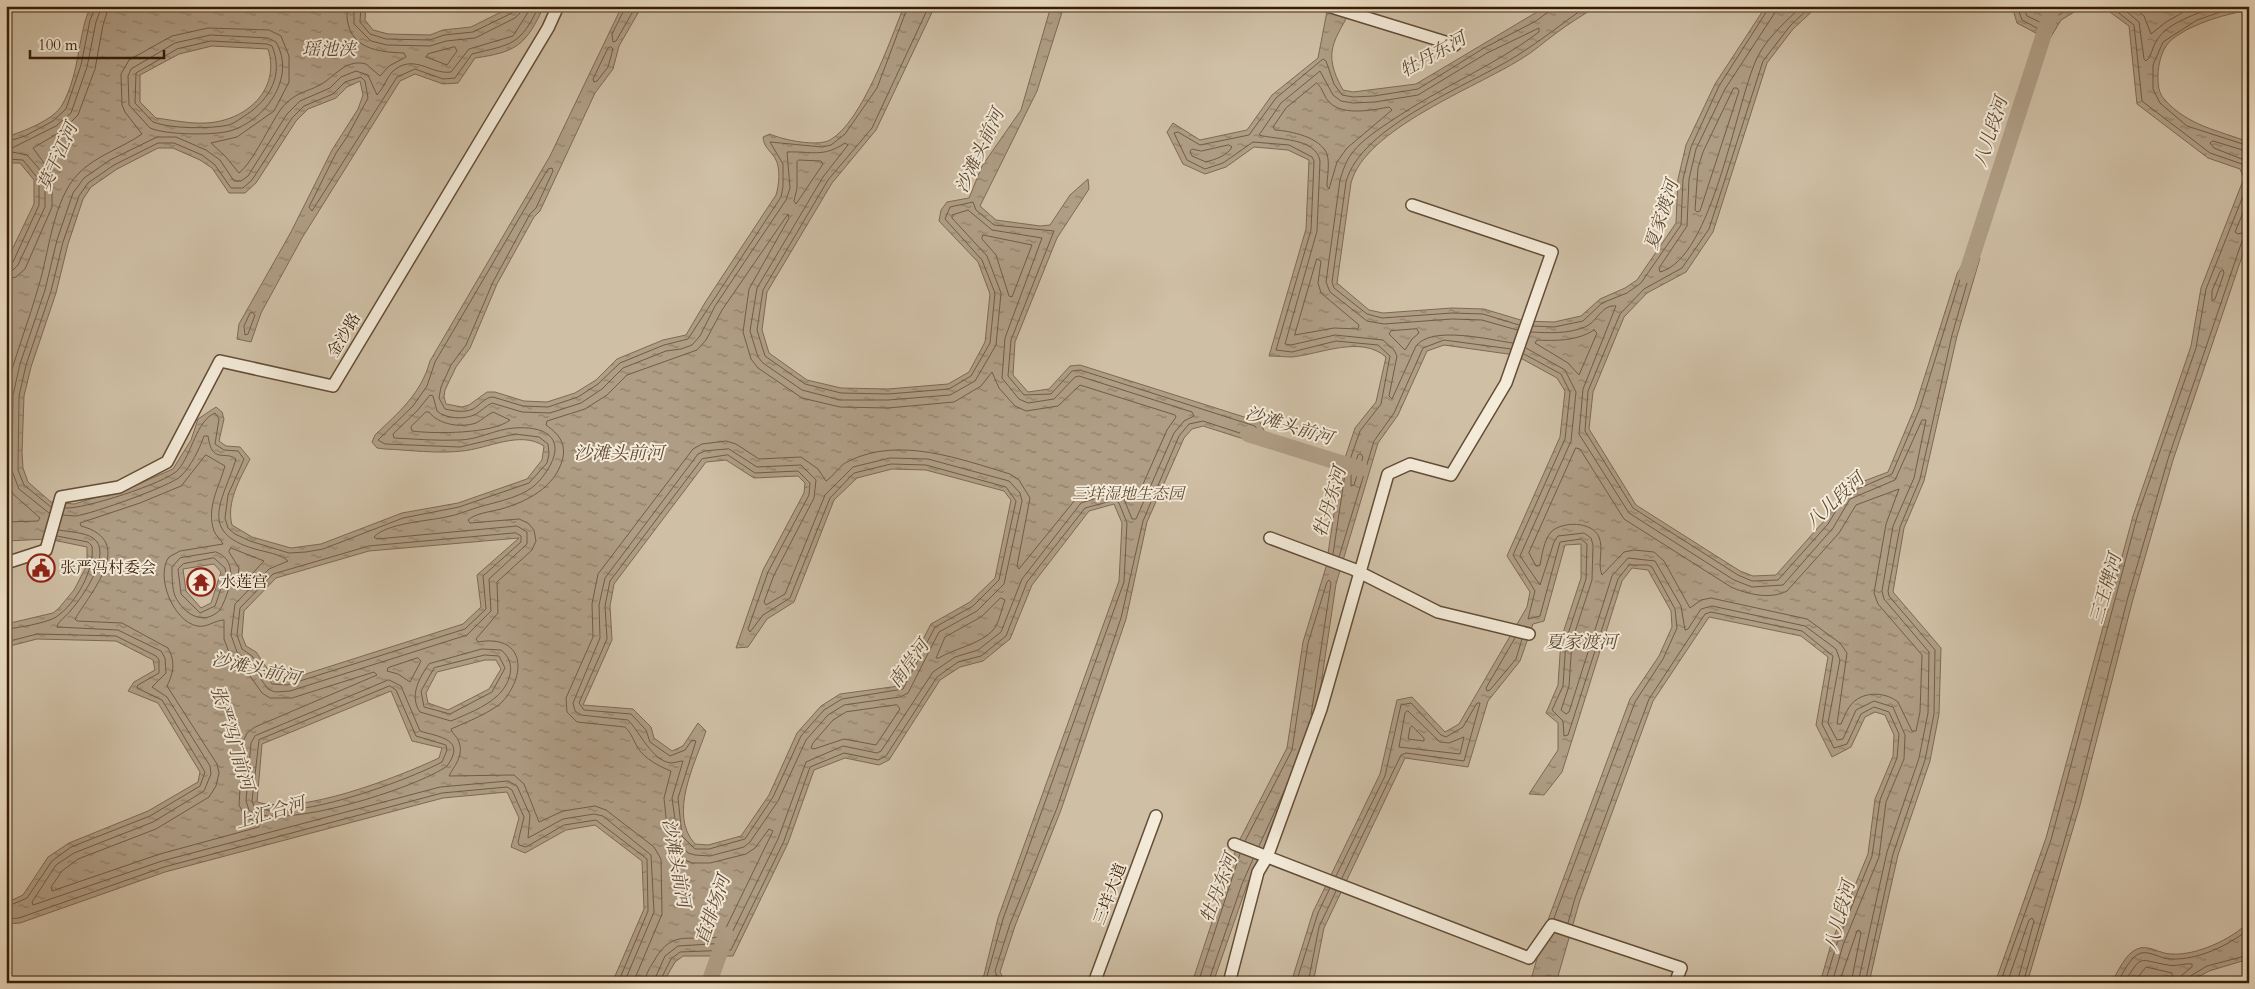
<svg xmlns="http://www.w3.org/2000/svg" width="2255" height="989" font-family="Cardo,'Noto Serif SC',serif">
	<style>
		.park { fill: #cfbfa5; stroke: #826e56 }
		.water { fill: url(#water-ripples); stroke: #7e6953; fill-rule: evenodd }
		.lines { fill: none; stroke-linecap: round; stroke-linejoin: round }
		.shore { stroke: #725c46; stroke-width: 1 }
		.river { stroke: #af9d85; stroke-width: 16 }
		.street-casing { stroke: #634d37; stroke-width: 14 }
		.street { stroke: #f4ebd9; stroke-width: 11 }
		.labels { text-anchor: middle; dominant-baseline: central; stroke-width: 4; stroke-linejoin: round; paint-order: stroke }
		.street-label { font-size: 16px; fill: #351c08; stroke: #f4ebd9 }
		.park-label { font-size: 16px; font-style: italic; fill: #634d37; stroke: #f4ebd9 }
		.poi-label { font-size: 16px; fill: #351c08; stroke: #f4ebd9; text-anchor: start }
		.water-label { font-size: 18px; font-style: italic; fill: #604934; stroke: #f4ebd9 }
	</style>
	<defs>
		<pattern id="water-ripples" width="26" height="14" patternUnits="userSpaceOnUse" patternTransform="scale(1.25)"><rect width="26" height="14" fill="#af9d85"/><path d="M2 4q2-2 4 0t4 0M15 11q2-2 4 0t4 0" fill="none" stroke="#8f7f6b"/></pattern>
	</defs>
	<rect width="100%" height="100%" fill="#eee0c5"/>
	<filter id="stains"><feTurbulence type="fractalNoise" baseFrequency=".004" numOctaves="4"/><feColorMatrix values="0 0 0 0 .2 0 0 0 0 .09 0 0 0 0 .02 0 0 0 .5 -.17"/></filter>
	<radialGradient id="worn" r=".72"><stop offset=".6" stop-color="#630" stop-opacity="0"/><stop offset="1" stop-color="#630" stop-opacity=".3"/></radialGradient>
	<!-- park -->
	<path class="park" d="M6 6H2249V983H6Z"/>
	<!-- water -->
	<path class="water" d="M91 6H366L365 20 373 30 388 34 430 35 443 30 471 27 513 6H544C526 45 517 52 475 58L458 83 443 84 415 74 400 81 302 238 261 313 251 342 237 339 239 324 291 232 332 150 358 109 363 95 360 81 347 87 336 98 308 109 296 121 256 183 245 193H229L212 168 200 160 173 148H158L117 169 91 187 83 199 68 244 56 293 31 367 24 396 22 453 23 468 28 482 51 502 74 504 134 486 173 469 191 440 198 419 216 407 222 412 224 419 219 441 226 446 240 447 250 459C240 479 226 502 232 525L252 537 291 548 321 544 402 513 458 503 527 479 542 460 544 446C520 430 487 449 462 451 437 454 410 450 385 449L377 448 372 442 375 435C399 412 421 394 430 361L550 156 622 6H642L619 46 613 69 595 93 540 211 534 217 497 284 470 348 456 367 445 390 444 397 446 404 462 407 469 405 487 392H495L524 401 547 402 575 393 596 380 617 359 663 340 686 335 706 301 776 195C779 185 781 168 775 158 770 150 764 148 763 137L770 134C783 140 817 147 830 140 862 122 890 41 904 6H935L876 130 832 183 767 292 762 330 769 353 807 380 841 388 888 389 948 384 969 372 985 342 990 294 978 262 939 221 941 210 947 202 969 198 982 166 1021 110 1051 6H1064L1037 91 980 206 996 220 1040 226 1050 225 1070 195 1088 179 1089 189 1057 238 1015 342 1013 375 1028 392 1049 389 1070 366 1080 365 1260 422 1272 448 1203 426 1192 429 1184 438 1147 522 1126 619 1061 810 1015 926 1000 972 1006 983H979L984 975 998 918 1119 581 1122 523 1114 504 1089 511 1032 585 1010 639 983 661 960 667 940 680 889 760 879 765 845 758 814 770 788 843 733 956H683L675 962 663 983H612L644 909 642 861 595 825 566 830 525 853 511 847 519 818 507 792 443 798 165 872 20 923 6 924V903L23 895 48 857 69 843 148 811 198 782 200 772 158 703 128 691 134 682 155 670 153 660 116 641 37 639 6 647V624L53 613 59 608 74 590 87 565V547L48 539 6 541V272L9 256 34 204V180L20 163H6V137C22 132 54 120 62 105 71 90 76 68 79 50 82 35 84 20 91 6ZM212 46 268 49C281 90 246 121 206 123 190 124 172 120 156 118L140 102V75L179 54ZM726 460 754 478 798 476 805 483 804 493 763 570 736 648 748 647 767 619 794 602 834 500 857 478 892 469 926 470 1004 491 1011 500 995 578 970 602 931 624 899 686 840 694 821 706 797 733 769 795 741 836 708 845 695 844C668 814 695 764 706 731L698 723 683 746 672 751 654 738 651 727 633 709 583 705 612 640 610 606 614 584 706 462ZM519 538 477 575 481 607 463 624 287 680H275L256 652 246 646 242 636 244 611 276 578 369 551ZM214 564 221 572 211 603 201 608 186 591 183 569ZM485 660H496L501 669 489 689 448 710 428 703 426 693 437 672ZM391 691 412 741 442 748 439 758C398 777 300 816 257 802L262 744Z
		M1328 6H1353C1335 41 1321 51 1343 90L1353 92 1416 84 1547 6H1597C1583 15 1568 24 1555 34 1544 42 1533 52 1521 59 1475 88 1365 129 1351 183L1337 283 1369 310 1383 313 1452 308 1484 309 1524 321 1554 322 1581 316 1600 299 1625 288 1637 280 1676 223 1678 179 1686 145 1715 84 1766 6H1818L1793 29 1767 63 1713 232 1686 272 1647 293 1624 317 1593 392 1589 429 1636 505 1740 571 1753 576 1776 575 1824 521 1843 489 1888 472 1915 407 1957 274 1968 254 1980 258 1957 336 1924 481 1904 528 1893 592 1941 648 1939 714 1930 761 1898 855 1869 983H1820L1832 941 1868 854 1875 799 1893 756 1894 735 1885 715 1875 712 1865 717 1851 747 1832 757 1816 725 1828 657 1801 636 1709 617 1653 701 1580 900 1556 983H1530L1548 920 1630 699 1659 656 1672 627 1671 611 1648 570 1632 568 1622 581 1562 772 1544 795 1529 794 1558 750V723L1546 713 1558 685 1561 639 1581 578V544L1565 545 1544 621 1533 624 1520 661 1488 701 1468 767 1405 758 1324 928 1313 983H1291L1313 912 1380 774 1397 700 1412 697 1445 732 1459 724 1527 607 1530 592 1507 556 1560 437 1565 391 1557 378 1515 355 1444 345 1427 351 1398 415 1378 443 1336 584 1313 738 1247 885 1213 983H1192L1238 843 1287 748 1303 642 1326 567 1340 473 1355 428 1376 402 1386 357C1361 335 1321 354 1292 357 1285 357 1276 356 1269 356L1306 229 1309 160 1288 150 1254 147 1226 167 1205 174 1183 164 1167 132 1173 123 1200 140 1247 130 1272 95 1318 58Z
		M2012 6H2249V11C2228 12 2178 28 2166 46 2161 54 2158 66 2158 75 2158 84 2158 93 2165 100 2187 125 2219 131 2249 142V236L2173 460 2133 599 2080 805 2027 983H1995L2046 838 2133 516 2191 346 2201 288 2244 178 2240 169 2208 158 2137 104 2129 26 2103 7 2081 8 2061 20 2049 40 2017 23Z
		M2249 922V959L2209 971 2188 983H2111C2118 972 2125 954 2137 949 2148 944 2160 954 2171 954 2196 956 2232 939 2249 922Z"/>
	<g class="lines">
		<!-- shore -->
		<path class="shore" d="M354 6V24L371 41 387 45 430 46 446 41 475 38 515 18 520 13 521 6
			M361 6 360 22 370 34 386 39 430 40 444 35 473 32 512 13 515 6
			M626 6 612 34 613 42 616 41 636 6
			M929 6 872 128 828 180 763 290 757 330 765 356 805 384 841 393 888 394 949 389 971 376 990 343 995 293 982 260 945 219 950 207 973 202 976 210 994 225 1054 231 1011 340 1008 376 1024 395 1051 394 1072 371 1080 370 1255 426 1261 436 1258 439 1203 421 1189 424 1179 436 1143 521 1121 618 1057 808 1010 924 995 971 1000 983
			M1776 6 1774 14 1725 89 1696 149 1689 179 1687 226 1659 268 1660 272C1713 258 1735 105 1757 58 1766 39 1786 21 1802 6
			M1811 6 1790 26 1763 61 1709 229 1682 268 1644 289 1620 314 1588 391 1585 431 1633 508 1738 575 1752 581 1778 580 1828 524 1846 494 1892 474 1920 408 1961 276 1969 262H1973L1952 335 1920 479 1900 527 1888 591 1889 596 1935 650 1934 714 1925 760 1893 854 1865 983
			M2017 6 2022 20 2046 33 2057 16 2074 6
			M2023 6 2027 16 2044 24 2053 12 2062 6
			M2110 6 2134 25 2142 101 2210 153 2242 164 2249 176
			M2120 6 2139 22 2144 59 2146 61C2152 56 2152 47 2157 40 2168 22 2199 13 2218 6
			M2133 6 2144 16 2151 34 2166 22 2194 6
			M2238 6 2197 20 2163 42 2153 65V89L2160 103 2187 126 2249 146
			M211 35 268 38 276 42C296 77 267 118 233 130 217 136 165 135 150 128L129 105 128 76 131 69 175 43Z
			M211 41 267 44 272 46C284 75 270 99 246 115 241 118 235 123 229 125 210 129 171 129 153 122L135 103 136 73 177 49Z
			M455 47 457 51 447 65 426 57 428 54Z
			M611 47 613 49 608 67 597 81 594 82 593 79 608 48Z
			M1317 83C1323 88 1324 98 1330 103 1344 116 1373 110 1389 107L1392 110 1347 148 1337 162 1329 189 1327 186C1327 177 1330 164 1327 154 1320 137 1291 131 1275 130L1273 127 1286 108Z
			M1734 88H1737L1739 91 1700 211 1697 212 1695 210 1698 168 1703 152Z
			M6 142 25 136 53 121 66 109 81 65 90 20 96 6
			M1229 145 1232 147C1227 156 1216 159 1206 162L1192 156 1190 151 1192 149 1201 151Z
			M2249 152 2213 141 2210 143 2214 148 2249 162
			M6 159 23 160 39 180V205L13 262 6 265
			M799 160 821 161 823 164 796 204 794 201 797 188V162Z
			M2249 198 2235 232 2238 234 2249 231
			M983 235 1032 245 1012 297 1009 296 996 255 982 239Z
			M1317 259 1321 261 1318 283 1321 293 1359 325 1358 329 1334 328 1295 335Z
			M2223 270 2224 273 2215 299 2212 301V291L2220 272Z
			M6 271 13 270 18 265 45 207V179L42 172 27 155 12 152 10 149 56 126 71 113 87 67 96 22 102 6
			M6 279 16 277 25 269 52 207V174L33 148 62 131 78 115 95 69 103 25 109 6
			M253 313 255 315 248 334 245 335 244 326 250 313Z
			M1519 325 1483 314 1452 313 1382 318 1367 314 1334 288 1332 282 1346 182C1361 125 1471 85 1518 55 1542 40 1564 22 1587 6
			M1533 326 1554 327 1583 321 1602 303 1627 293 1641 283 1681 225 1683 179 1691 147 1719 86 1770 6
			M1417 329 1419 333 1412 339 1405 350 1389 334 1391 331Z
			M1594 330 1597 333 1579 375 1568 363 1535 343 1537 340C1555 341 1578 341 1594 330Z
			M1531 332C1549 333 1568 334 1585 327 1597 322 1602 304 1616 306L1583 389 1579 434 1629 513 1734 580 1752 587 1783 585 1833 528 1850 499 1895 480 1922 420H1926L1914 478 1893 526 1882 591 1884 599 1929 652 1928 713 1919 758 1887 852 1858 983
			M1513 343C1490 340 1432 325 1416 346L1392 399 1389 396 1397 356 1394 350 1383 340 1335 335 1291 345 1285 344 1317 231 1320 161C1316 137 1276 140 1259 135L1281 103 1320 71 1333 95 1341 101 1353 103 1375 102 1418 95 1487 53 1539 28V32C1494 66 1441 87 1394 119 1379 129 1363 139 1352 153 1346 161 1343 170 1340 180L1326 282 1330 292 1367 321 1384 324 1452 319 1482 320 1517 330
			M1526 348 1565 370 1576 392 1571 441 1520 556 1540 585 1554 542 1558 536 1584 533 1591 538 1593 545 1592 580 1572 641 1569 686 1561 710 1566 714 1569 712 1612 576 1628 558 1655 561 1681 606 1685 630 1688 629 1701 609 1712 606 1805 626 1836 649 1840 660 1828 723 1837 740 1843 739 1856 710 1874 701 1893 707 1905 735 1904 759 1886 802 1879 857 1843 945 1832 983
			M1524 354 1561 374 1570 392 1565 439 1513 555 1535 591 1528 619 1540 616 1560 542 1581 539 1587 544 1586 579 1566 640 1563 686 1552 710 1563 721 1564 736 1568 735 1618 579 1629 565H1648L1652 567 1675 609 1677 628 1663 659 1635 702 1554 918
			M6 391C15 355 29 321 39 285 49 252 53 200 78 174 95 156 122 148 142 134L125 112 122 105 121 74 129 60 172 36 208 28 269 30 281 36 289 56V82L274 111 237 137 211 143 226 157 239 173C253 162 269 126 281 109 297 89 310 93 326 81 338 72 349 59 366 64L380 76 389 66 406 57 404 53C371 52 344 46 347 6
			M426 412H429C439 425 461 428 476 423 482 420 487 415 493 412L510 420C493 434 434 434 412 431L411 427Z
			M1576 448 1580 449 1624 519 1731 587C1747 594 1770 600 1787 591L1839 533 1856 505 1899 489 1886 524 1874 593 1878 604 1922 655 1920 712 1916 731H1912L1898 702C1884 691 1861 691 1850 706 1846 711 1844 718 1841 724H1837L1847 653 1840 643 1807 619 1711 598 1701 600 1690 608 1664 561 1654 552 1634 550 1624 552 1602 575C1597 564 1604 549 1599 537 1592 521 1562 521 1551 532 1544 540 1542 555 1540 565L1536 566 1529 553Z
			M729 449 757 467 801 465 816 480 814 498 774 575 764 602 766 605 785 594 825 495 853 467 890 458 928 459 1009 481 1020 493 1022 501 1004 584 977 611 939 632 908 693 900 697 844 705 828 715 806 740 778 801 750 842 744 847 710 856 695 855 688 853 678 841 672 798 683 761C679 761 675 763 671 763 652 761 640 732 628 720L581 715 575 711 573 703 600 638 599 605 605 578 698 454 705 451Z
			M1361 454 1363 457 1354 485 1351 486V476L1358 455Z
			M206 455 225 466C219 487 206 508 214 531 216 536 221 539 223 544L180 551 169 557C155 576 173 621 197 626 207 628 215 620 224 620V639L230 655 243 666 262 693 270 698H292L374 672 377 675 255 727 247 733 243 742 239 805 245 817 259 823V827L160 854 52 891 51 887 62 871 78 859 156 829 209 797 216 786 219 773 217 764 167 686C173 674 176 662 168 648L122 623 77 621 75 619C91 592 137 541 81 526L80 523 140 503 181 486Z
			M728 455 755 473 798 471 810 483 809 495 768 572 748 629 750 632 763 615 790 598 830 498 854 473 891 464 926 465 1006 487 1016 501 999 580 973 606 935 627 903 689 842 699 824 710 801 736 773 797 745 839 709 849H695L682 836 678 798 696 741 692 740 685 750 670 756 650 742 646 730 631 714 584 710 579 703 607 639 605 606 610 581 702 459Z
			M6 477 13 494 40 518 38 521 6 522
			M51 507 24 485 18 470 19 396 26 365 51 291 63 242 79 196 88 183 114 165 158 143H174L202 155 215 165 231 188H243L252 180 292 118 304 106 333 94 345 82 361 77 365 81 368 98 347 137 336 153 309 207 312 211 397 77 415 69 443 79 455 78 472 54C512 44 520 46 539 6
			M65 508C82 510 166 483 178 470 192 454 196 421 215 413L219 419 215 444 224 450 238 451 244 459 228 495 225 518 228 528 235 534 250 541 289 553 306 552 323 549 403 518 459 507 529 483 547 463 549 454 548 444 539 437 515 434 460 447 385 444 378 440 413 406 427 386 435 362 548 169 552 168 553 171 536 208 530 214 493 282 466 345 451 365 441 387 439 398 445 409C454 411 464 413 473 409 480 405 485 397 493 397L523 406 548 407 578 397 598 384 620 363 664 345 688 339 781 197 783 187V164L770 142 822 147 831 145 845 134 877 88 908 6
			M49 513 19 489 12 471 13 395 20 364 45 290 57 240 73 193 84 178 110 160 157 137H176L206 150 220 160 234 181H241L248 176 287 114 300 101 330 88 341 77 356 71 368 75 377 95C383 89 386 79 392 72 414 52 430 75 451 72L469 49 513 36 532 6
			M63 515C67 515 71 516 75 516 89 515 171 486 181 476 191 466 199 450 204 436H208C212 465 225 450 236 459 224 499 196 532 255 549 265 552 281 554 288 561L269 569 235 604 231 635 237 652 248 661 268 689 275 692 290 691 467 635 491 611 489 579 527 544V532L517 526 377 539 374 537C387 523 428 521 446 517 458 515 468 510 479 507 499 501 526 497 540 480 567 448 557 425 514 428 496 429 478 440 459 440 437 441 416 439 394 438L393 434 417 411 430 395 433 396 437 411C446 419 465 420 476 414 481 411 486 406 492 403L522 412 550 413 581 403 602 389 623 368 666 351 681 349 692 345 700 336 715 306 786 200 790 188 787 152C811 151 823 158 845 143L848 145 823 177 757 288 750 331 758 357 763 363 802 390 840 400H888L950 395 975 381 996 345 1001 293 987 256 952 218V215L968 210 992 230 1042 238 1005 338 1002 378 1019 399 1028 403 1054 399 1075 377 1079 376 1192 412 1194 416 1184 421 1174 433 1136 519H1132L1124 499 1117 494H1110L1081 503 1022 579 1001 632 978 650 955 657 933 672 881 751 877 753 843 746 806 762 778 839 727 943 678 946 665 956 653 983
			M59 530C69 532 84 532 93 538 114 552 82 598 71 610 67 616 58 621 57 627L118 630 161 651 165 658 166 673 152 687 167 697 210 766 211 774 204 791 153 822 74 853 56 865 32 902 33 905 162 861 440 787 508 781 517 786 530 815 528 838 563 819 594 814 603 816 651 855 654 912 624 983
			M516 533 521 536V542L483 576 486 609 465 629 287 685 272 684 252 656 242 649 237 635 240 608 273 574 369 546Z
			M231 548 264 561 240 587 237 585 239 568 229 552Z
			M216 552C241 561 229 593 220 610 204 626 184 615 175 596 172 588 172 575 172 567L180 558Z
			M1333 554 1345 474 1360 431 1381 404 1390 356 1378 345 1336 341 1292 352 1276 350 1311 230 1314 161 1312 157 1289 145 1253 142 1223 163 1205 169 1187 160 1174 133 1178 132 1200 145 1249 135 1276 98 1323 59 1326 61 1334 84 1342 95 1353 97 1374 96 1418 89 1484 48 1536 21 1548 12 1550 6
			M1339 557 1374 441 1394 413 1423 348 1444 340 1511 349
			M214 558 225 568 226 574 215 606 200 613 181 594 178 569 183 564Z
			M1001 598 1005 600C1002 608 1000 618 996 626 986 643 955 648 939 658H936L945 637 981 617Z
			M6 629C17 628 47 623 56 617 76 604 95 569 92 546L88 542 57 536
			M1515 638 1486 688 1487 691 1490 690 1516 659 1522 639
			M6 642 37 634 116 636 156 656 159 660V673L138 685 137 688 162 700 205 772 200 786 150 816 71 847 52 861 27 898 6 907
			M482 649 501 650C518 663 510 685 496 697 485 707 465 715 451 721L420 712C409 696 419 678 429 664Z
			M485 655 499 656 505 668 492 692 450 714 424 707 421 691 434 668Z
			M418 658 421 661 410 682 398 674 387 671 388 668Z
			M389 680 401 686 420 731C439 737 467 739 447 766 419 787 277 833 249 810L246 801 251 743 255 736Z
			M390 686 396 690 416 736 446 745 447 750 442 762C409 780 287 825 254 806L252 801 259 740Z
			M897 705 900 709 876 745 844 739 814 749 811 748 813 743 833 720 846 712Z
			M1408 711 1440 742 1449 743 1464 737 1460 754 1399 747 1405 713Z
			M1412 726 1424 738V741L1408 739 1410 728Z
			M1245 841 1292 750 1308 643 1327 582 1329 580 1331 583 1311 715
			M1259 846 1285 789
			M1336 876 1385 776 1401 705 1411 703 1441 735 1446 737 1463 727 1477 703H1480L1464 761 1406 753 1401 755 1342 878
			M6 919 19 918 164 867 442 793 507 787 512 790 524 817 518 842 519 845 526 847 564 825 596 820 647 859 648 911 618 983
			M1568 923 1575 898 1649 699 1705 614 1711 612 1802 631 1833 656 1822 724 1834 748 1847 744 1861 714 1874 707 1889 712 1899 734 1897 758 1880 800 1872 856 1837 943 1825 983
			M633 983 662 914 661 859 654 847 606 810 595 806 563 811 539 822 524 784 514 775 449 776C454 766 464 756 459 742 458 737 452 734 451 729 465 723 494 711 503 701 528 672 523 634 478 642L476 639 498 613 497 582 532 550 536 541 534 530 528 523 519 519 470 523 468 520C476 513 490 512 501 509 526 502 554 488 562 461 567 444 559 434 546 425L547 421 585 409 607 395 627 375 697 350 706 340 722 310 788 214 789 218 749 289 743 332 751 359 758 368 802 398 840 407 888 408 954 402 981 386 992 372 999 388 1015 406 1026 411 1058 406 1080 385 1175 415 1176 417 1167 430 1136 500H1133L1126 491 1115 486 1079 495 1019 569 1017 566 1030 498 1019 480 1010 474C960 459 899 436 849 461 839 465 834 476 826 481L818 469 801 457 759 459 736 444 726 441 702 444 693 449 598 574 592 604 593 637 566 698 567 712 577 722 625 727C632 734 633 740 638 748 644 758 660 767 671 771L664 798 668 837 671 845 685 860 692 863H710L746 854 755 848 769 829 773 831 722 936C693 944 673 926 654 961 650 968 645 974 645 983
			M659 983 671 959 680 952 731 950 784 841 810 767 844 753 878 760 886 756 937 677 958 662 981 656 1006 636 1027 582 1085 508 1115 500 1119 503 1127 523 1124 582 1003 919 985 983
			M1198 983 1240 854
			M1208 983 1242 884 1253 859
			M1296 983 1318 913 1330 888
			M1308 983 1319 927 1336 891
			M1839 983 1857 931 1859 930 1861 933 1851 983
			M2000 983 2051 840 2137 517 2196 348 2206 289 2249 181
			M2007 983 2029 920 2032 918 2034 921 2017 983
			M2023 983 2075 804 2128 597 2168 459 2242 241 2249 237
			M2117 983C2123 974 2130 956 2141 953 2151 951 2161 959 2171 959 2198 960 2228 946 2249 929
			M2124 983C2143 953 2137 960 2168 965 2176 967 2184 963 2192 964V967L2182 975 2180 983
			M2133 983 2146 967 2172 973V983
			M2186 983 2189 977 2207 966 2249 955"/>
		<!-- river -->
		<path class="river" d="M1966 275 2053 6
			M1248 434 1360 469
			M709 983 726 935"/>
		<!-- street casing -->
		<g class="street-casing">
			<path id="street" d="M1328 6 1455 45
				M1270 538 1353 569 1438 612 1529 634
				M6 563 46 550 61 497 119 487 167 462 220 361 333 386 548 28 558 6
				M1234 844 1529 958 1552 925 1681 968 1675 983
				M1094 983 1156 816
				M1229 983 1258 872 1267 857 1321 709 1388 474 1410 464 1451 475 1506 383 1552 252 1412 205"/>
		</g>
		<!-- street -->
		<use href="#street" class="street"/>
	</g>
	<!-- icons -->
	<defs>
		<g id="civic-ring" transform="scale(1.4375)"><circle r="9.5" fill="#f4ebd9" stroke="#8f2418" stroke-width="1.5"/><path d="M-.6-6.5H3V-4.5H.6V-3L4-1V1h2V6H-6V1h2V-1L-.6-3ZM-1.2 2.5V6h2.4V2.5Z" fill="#8f2418"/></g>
		<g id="temple-ring" transform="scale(1.4375)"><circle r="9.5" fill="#f4ebd9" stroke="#8f2418" stroke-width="1.5"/><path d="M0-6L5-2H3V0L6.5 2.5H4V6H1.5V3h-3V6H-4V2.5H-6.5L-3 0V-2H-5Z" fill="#8f2418"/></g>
	</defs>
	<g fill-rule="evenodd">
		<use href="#civic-ring" x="41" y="568"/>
		<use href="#temple-ring" x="201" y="582"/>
	</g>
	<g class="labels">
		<!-- street labels -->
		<g class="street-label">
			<text transform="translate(344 335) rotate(-59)">金沙路</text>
			<text transform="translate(1110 894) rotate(-69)">三垟大道</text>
		</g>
		<!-- park labels -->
		<g class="park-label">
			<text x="1128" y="494">三垟湿地生态园</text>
		</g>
		<!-- poi labels -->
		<g class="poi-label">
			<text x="60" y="568">张严冯村委会</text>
			<text x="220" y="582">水莲宫</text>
		</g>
		<!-- water labels -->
		<g class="water-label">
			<text x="329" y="49">瑶池浃</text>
			<text transform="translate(1433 55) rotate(-29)">牡丹东河</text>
			<text transform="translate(1991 132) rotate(-72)">八儿段河</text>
			<text transform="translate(980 151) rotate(-65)">沙滩头前河</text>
			<text transform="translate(58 157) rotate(-66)">莫干江河</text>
			<text transform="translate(1662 215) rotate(-72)">夏家渡河</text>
			<text transform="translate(1289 426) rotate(17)">沙滩头前河</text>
			<text x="619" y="453">沙滩头前河</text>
			<text transform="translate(1835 501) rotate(-43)">八儿段河</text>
			<text transform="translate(1330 502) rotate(-73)">牡丹东河</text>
			<text transform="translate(2106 589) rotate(-74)">三王牌河</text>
			<text x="1581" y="642">夏家渡河</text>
			<text transform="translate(909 664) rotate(-53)">南岸河</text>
			<text transform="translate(256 669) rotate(13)">沙滩头前河</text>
			<text transform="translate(232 738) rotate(73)">张严冯门前河</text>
			<text transform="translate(270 813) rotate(-16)">上汇合河</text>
			<text transform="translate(676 863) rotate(80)">沙滩头前河</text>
			<text transform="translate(1219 888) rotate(-69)">牡丹东河</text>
			<text transform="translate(713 910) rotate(-71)">直排场河</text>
			<text transform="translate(1840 916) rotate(-75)">八儿段河</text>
		</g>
	</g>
	<!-- margin -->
	<rect width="2255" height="989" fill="none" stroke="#eee0c5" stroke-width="25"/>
	<rect x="8" y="8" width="2240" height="974" fill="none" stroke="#351c08" stroke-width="2.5"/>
	<rect x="12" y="12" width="2230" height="964" fill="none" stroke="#351c08"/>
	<!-- scale -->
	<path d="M30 50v8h134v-8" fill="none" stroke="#351c08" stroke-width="2.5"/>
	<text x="38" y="50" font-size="15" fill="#351c08" stroke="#f4ebd9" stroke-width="4" paint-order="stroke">100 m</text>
	<rect width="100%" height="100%" filter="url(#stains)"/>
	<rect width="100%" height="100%" fill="url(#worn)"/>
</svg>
